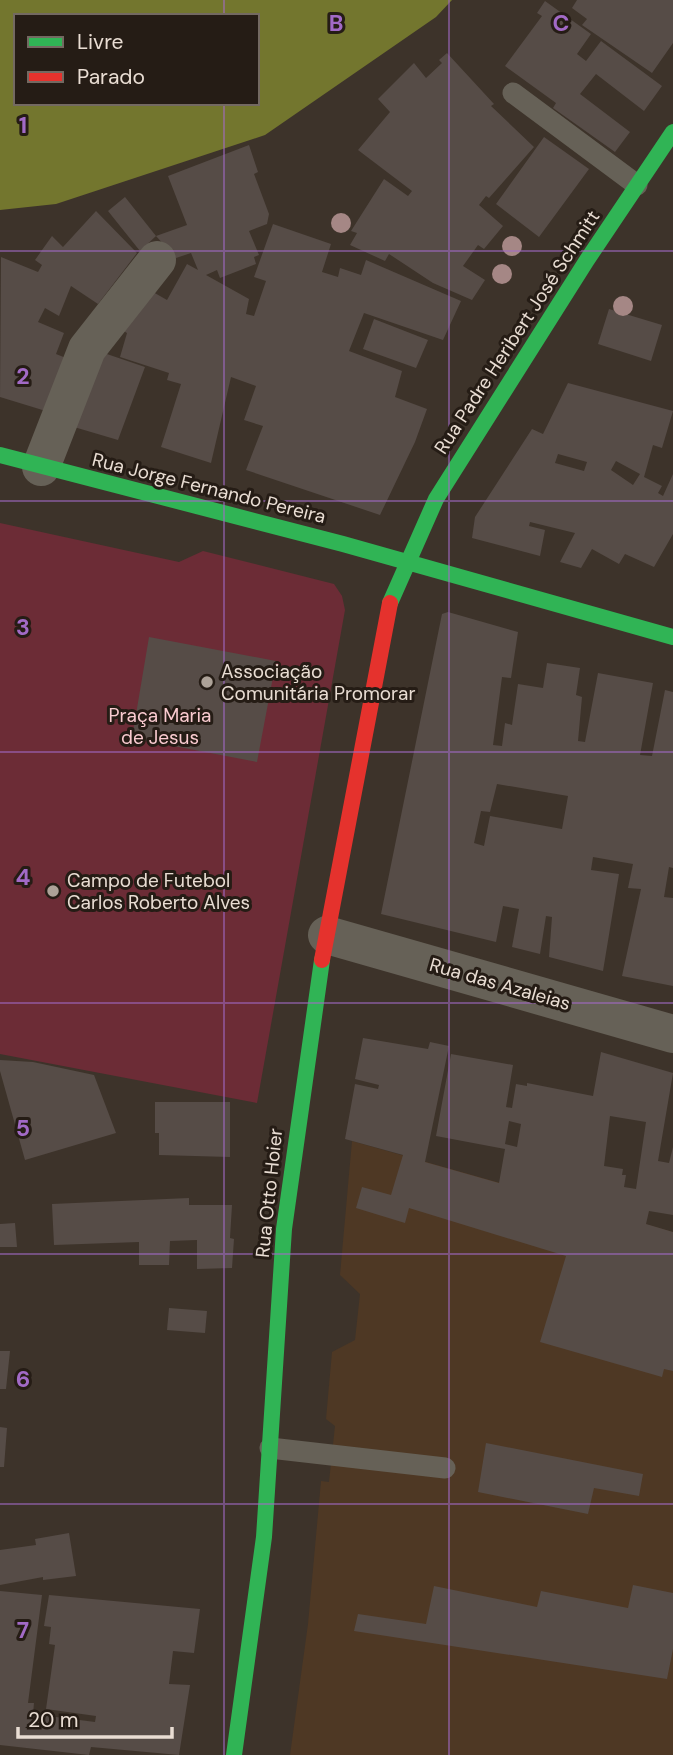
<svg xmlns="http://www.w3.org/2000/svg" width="673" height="1755" font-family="'DM Sans',sans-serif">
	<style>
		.built { fill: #4e3824 }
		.green { fill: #6c2c36 }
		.water { fill: #73762e; fill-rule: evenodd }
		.building { fill: #564c47; fill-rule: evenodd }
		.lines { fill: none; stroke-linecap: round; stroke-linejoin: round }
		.lane { stroke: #666157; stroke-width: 21 }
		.street { stroke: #666157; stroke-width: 38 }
		.fast { stroke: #30b455; stroke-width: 16 }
		.jam { stroke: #e5322d; stroke-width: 16 }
		.tree { fill: #a58785 }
		.grid { fill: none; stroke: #a26ac6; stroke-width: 2; stroke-opacity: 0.55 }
		.poi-dot { fill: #ada298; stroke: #251c15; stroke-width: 2.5 }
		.labels { text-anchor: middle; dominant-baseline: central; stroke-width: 6; stroke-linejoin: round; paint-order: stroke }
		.street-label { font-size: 19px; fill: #e9ddd3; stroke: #251c15 }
		.poi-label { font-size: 19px; fill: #e9ddd3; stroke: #251c15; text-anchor: start }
		.park-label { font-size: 19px; fill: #facbd0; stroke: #251c15 }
		.grid-label { font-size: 23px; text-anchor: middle; font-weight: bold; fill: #a26ac6; stroke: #251c15; stroke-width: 6; stroke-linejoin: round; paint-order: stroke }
	</style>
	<rect width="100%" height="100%" fill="#3d332a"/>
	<!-- built -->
	<path class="built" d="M352 1141 673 1232V1755H290L308 1624 321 1481 329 1482 335 1426 326 1419 332 1352 355 1340 360 1294 340 1275Z"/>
	<!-- green -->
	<path class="green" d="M0 523 179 562 203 551 334 584 342 596 345 610 257 1103 0 1054Z"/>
	<!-- water -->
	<path class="water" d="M0 0H452L436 17 265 135 56 204 0 210ZM16 16H257V103H16Z"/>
	<!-- building -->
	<path class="building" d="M577 0H673V43L652 73 582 25 587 19 572 8Z
		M545 1 591 34 577 54 586 61 601 41 662 86 644 111 596 74 580 94 630 132 615 152 553 108 556 103 505 66 542 16 537 13Z
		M447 53 494 104 491 106 534 147 489 198 486 196 479 205 503 226 484 249 478 245 463 266 485 280 472 300 433 283 389 254 385 261 350 245 357 233 351 231 384 179 408 196 412 191 358 150 390 112 378 99 414 63 426 78 442 63 439 60Z
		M544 137 589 169 539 237 496 204Z
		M249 145 258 172 254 174 269 214 267 224 249 231 259 255 254 257 256 264 220 278 217 270 206 275 249 299 246 314 254 316 266 281 254 277 273 224 331 244 322 272 338 277 340 268 361 275 366 260 461 301 443 340 364 313 349 351 402 371 395 397 427 409 415 442 380 515 246 470 263 426 244 420 256 386 231 377 211 463 161 447 181 384 167 380 169 373 120 357 127 333 119 328 153 292 167 300 187 264 198 270 191 253 176 258 156 236 187 225 168 176Z
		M125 197 156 236 140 251 108 211Z
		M96 211 137 253 98 304 71 286 59 316 45 308 38 322 64 333 56 354 66 358 49 412 0 397 1 257 38 272 42 265 35 260 52 236 63 247Z
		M609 309 662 325 651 361 598 344Z
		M374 319 428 340 416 368 363 349Z
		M101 352 145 367 118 440 74 427Z
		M568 383 673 411 662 448 653 445 644 477 662 486 658 493 663 496 673 474V534L654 567 625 554 619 564 592 549 581 568 560 562 575 533 530 522 529 526 545 530 540 556 472 538 475 517 532 429 543 434ZM558 454 587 462 584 471 555 463ZM616 461 640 474 633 485 611 470Z
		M448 612 518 632 511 678 502 677 493 745 502 746 505 723 512 725 518 684 543 688 547 663 580 668 576 695 582 697 578 741 585 742 598 673 653 683 640 755 652 756 665 690 673 692V868L669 867 664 897 673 898V986L622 976 641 889 628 888 633 864 593 857 591 870 619 874 603 971 549 957 552 917 546 916 540 954 512 947 519 909 503 906 496 942 381 914 442 614ZM497 784 568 796 562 829 490 816 484 846 474 843 481 811 490 812Z
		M149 637 276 661 257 762 132 738Z
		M363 1038 428 1049 430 1042 449 1046 425 1162 499 1183 505 1149 436 1136 451 1054 513 1065 506 1107 512 1108 516 1084 527 1086V1083L593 1096 601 1052 673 1073 658 1161 669 1163 673 1147V1215L649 1211 646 1224 673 1232V1371L664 1369 662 1377 540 1342 566 1256 409 1208 405 1223 356 1208 362 1187 391 1195 403 1155 345 1139 355 1084 378 1089 379 1085 355 1079ZM610 1116 646 1122 636 1189 624 1187 626 1175H622L623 1169 604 1166ZM509 1121 521 1124 517 1147 505 1144Z
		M0 1060 33 1062 94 1075 116 1133 25 1160 0 1071Z
		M155 1102H230V1157L159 1155V1133H155Z
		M189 1198V1205H232L230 1238 234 1239 232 1268 197 1269V1240L170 1241 169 1265H139V1242L54 1245 52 1204Z
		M15 1223 17 1247H0V1224Z
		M169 1308 207 1311 205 1333 167 1330Z
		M0 1351H10L6 1389H0Z
		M0 1427 7 1428 4 1467H0Z
		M486 1443 643 1474 639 1496 594 1488 588 1514 478 1492Z
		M69 1533 76 1576 43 1580V1577L0 1585V1550L36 1545 35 1539Z
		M633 1585 673 1593V1649L667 1679 354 1631 358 1614 426 1624 434 1586 537 1607 541 1591 628 1608Z
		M0 1591 42 1595 28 1703H34L33 1714 95 1722 96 1716 46 1709 55 1645 49 1644 51 1627 44 1626 49 1595 200 1609 194 1653 173 1651 169 1684 190 1685 179 1755 91 1747 89 1755 0 1745Z"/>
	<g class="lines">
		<!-- lane -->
		<path class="lane" d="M513 93 637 185
			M270 1448 445 1468"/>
		<!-- street -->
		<path class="street" d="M41 467 87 349 157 260
			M327 935 673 1034"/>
		<!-- fast -->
		<path class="fast" d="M0 455 343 544 673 637
			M390 603 436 499 587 260 673 132
			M234 1755 264 1537 284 1229 322 960"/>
		<!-- jam -->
		<path class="jam" d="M322 960 390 603"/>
	</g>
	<!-- trees -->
	<g class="tree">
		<circle cx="341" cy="223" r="10"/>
		<circle cx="512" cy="246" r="10"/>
		<circle cx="502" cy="274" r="10"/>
		<circle cx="623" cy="306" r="10"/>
	</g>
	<!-- grid -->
	<path class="grid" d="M224 0V16M449 0V1755M224 103V1755M0 251H673M0 501H673M0 752H673M0 1003H673M0 1254H673M0 1504H673"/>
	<!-- markers -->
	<g class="poi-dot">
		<circle cx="207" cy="682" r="7"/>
		<circle cx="53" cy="891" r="7"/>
	</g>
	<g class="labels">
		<!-- street labels -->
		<g class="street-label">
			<text transform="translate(517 332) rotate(-57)">Rua Padre Heribert José Schmitt</text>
			<text transform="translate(209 488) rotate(14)">Rua Jorge Fernando Pereira</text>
			<text transform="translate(500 984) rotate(16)">Rua das Azaleias</text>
			<text transform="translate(269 1193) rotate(-84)">Rua Otto Hoier</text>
		</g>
		<!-- poi labels -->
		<g class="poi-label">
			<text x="221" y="671">Associação<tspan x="221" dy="22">Comunitária Promorar</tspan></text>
			<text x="67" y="880">Campo de Futebol<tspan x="67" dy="22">Carlos Roberto Alves</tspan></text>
		</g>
		<!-- park labels -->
		<g class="park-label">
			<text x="160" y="715">Praça Maria<tspan x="160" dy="22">de Jesus</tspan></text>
		</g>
	</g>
	<g class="grid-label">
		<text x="336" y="31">B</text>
		<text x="561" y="31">C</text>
		<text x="23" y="133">1</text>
		<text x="23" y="384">2</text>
		<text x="23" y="635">3</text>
		<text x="23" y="885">4</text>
		<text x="23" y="1136">5</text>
		<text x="23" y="1387">6</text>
		<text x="23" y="1638">7</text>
	</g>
	<!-- legend -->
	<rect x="14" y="14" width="245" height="91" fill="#251c15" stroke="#736961" stroke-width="2"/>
	<rect x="28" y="37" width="35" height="10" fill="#30b455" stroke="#736961" stroke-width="2"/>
	<text x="77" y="49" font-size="21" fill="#e9ddd3">Livre</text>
	<rect x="28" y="72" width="35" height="10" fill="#e5322d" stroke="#736961" stroke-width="2"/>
	<text x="77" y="84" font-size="21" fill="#e9ddd3">Parado</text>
	<!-- scale -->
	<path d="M18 1727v10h154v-10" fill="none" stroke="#e9ddd3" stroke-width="3.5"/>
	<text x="28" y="1727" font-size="21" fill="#e9ddd3" stroke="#251c15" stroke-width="5" paint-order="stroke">20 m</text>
</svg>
